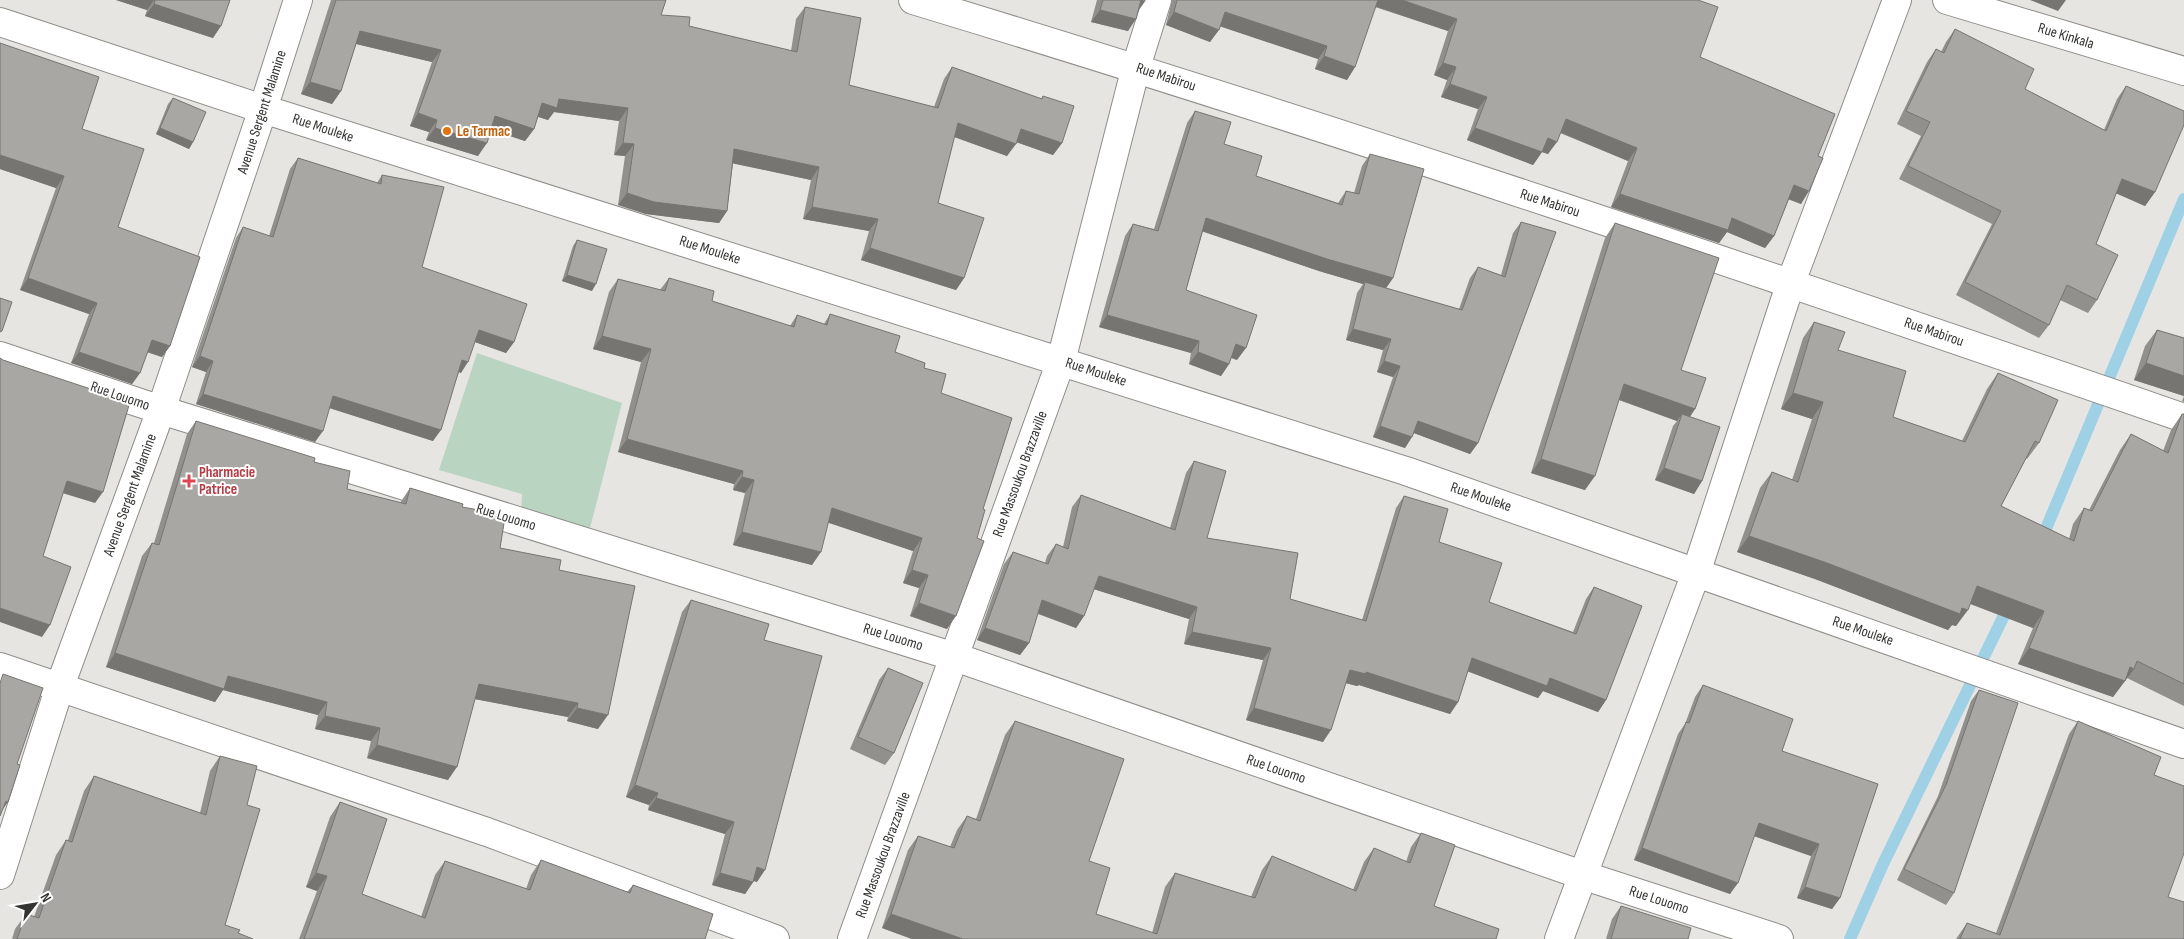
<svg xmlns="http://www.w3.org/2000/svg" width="2184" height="939" font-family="'Sofia Sans Condensed',sans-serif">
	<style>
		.green { fill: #b9d4c0 }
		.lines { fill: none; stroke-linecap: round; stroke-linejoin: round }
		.stream { stroke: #9fd1e6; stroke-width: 12 }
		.street-casing { stroke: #8f8d8a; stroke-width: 30 }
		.street { stroke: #fff; stroke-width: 28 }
		.wall { fill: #91908c }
		.shaded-wall { fill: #767572 }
		.building { fill: #a9a7a3; stroke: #767572 }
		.food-dot { fill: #e8710a; stroke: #fff; stroke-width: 2 }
		.health-dot { fill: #e0444e; stroke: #fff; stroke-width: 2 }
		.labels { text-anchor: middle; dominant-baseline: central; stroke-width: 4; stroke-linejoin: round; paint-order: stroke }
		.street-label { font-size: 15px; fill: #343432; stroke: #fff }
		.food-label { font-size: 15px; font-weight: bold; fill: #c56008; stroke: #fff; text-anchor: start }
		.health-label { font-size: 15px; font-weight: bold; fill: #be3a42; stroke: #fff; text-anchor: start }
	</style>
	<rect width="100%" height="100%" fill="#e7e5e1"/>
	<!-- green -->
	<path class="green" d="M477 353 622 403 588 536 521 514 522 494 439 470Z"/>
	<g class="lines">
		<!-- stream -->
		<path class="stream" d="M2040 543 2184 199
			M1850 939 1883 864 2011 601"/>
		<!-- street casing -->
		<g class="street-casing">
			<path id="street" d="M913 0C1340 129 1762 273 2184 418
				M1947 0 2184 71
				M0 22 263 109 1406 471 2184 744
				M0 356 161 410 955 657 1582 875 1779 939
				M0 667 487 832 775 939
				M0 875 60 686 161 410 263 109 298 0
				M852 939 1061 361 1136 67 1157 0
				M1559 939 1696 573 1791 282 1897 0"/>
		</g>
		<!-- street -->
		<use href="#street" class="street"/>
	</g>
	<!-- wall -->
	<path class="wall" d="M116 0H230L213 38 145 16 147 10Z
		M331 0H666L661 15 689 26 791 51 796 19 805 7 849 85 934 107 944 79 952 67 1041 99 1043 96 1062 143 1053 155 1016 142 1007 156 954 137 938 203 964 278 956 290 861 260 869 231 803 219 811 180 733 163 727 211 719 223 646 214 618 205 625 156 614 155 619 121 554 112 548 120 538 117 534 129 525 141 491 130 478 156 426 140 429 132 410 126 432 62 356 44 341 91 332 104 301 94Z
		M1097 0H1146L1139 10 1128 31 1091 22Z
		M1172 0H1698L1700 57 1818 156 1801 204 1789 199 1774 236 1765 248 1727 232 1719 243 1611 207 1628 161 1560 133 1548 154 1542 152 1533 165 1467 140 1478 109 1441 97 1447 80 1434 75 1448 31 1375 7 1355 67 1347 80 1315 69 1318 59 1220 26 1210 42 1166 25Z
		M1955 29 2025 89 2104 130 2117 99 2126 86 2155 192 2145 206 2116 193 2096 244 2097 300 2088 313 2060 300 2049 325 2039 338 1956 295 1992 224 1899 179 1921 136 1897 124 1927 62 1936 49 1941 52 1946 42Z
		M0 43 82 129 118 227 170 346 162 357 147 352 140 373 132 384 71 363 89 314 20 290 56 188 0 169Z
		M173 98 193 142 189 149 156 134 168 104Z
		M1195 111 1224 144 1256 176 1338 203 1346 191 1354 193 1362 166 1370 154 1393 278 1386 288 1459 309 1470 278 1478 267 1501 275 1513 233 1521 222 1478 443 1470 454 1414 433 1405 448 1373 437 1393 377 1377 372 1383 350 1346 340 1357 293 1363 284 1319 271 1203 231 1186 290 1237 360 1231 358 1229 364 1221 376 1189 364 1191 353 1099 327 1125 236 1133 224 1154 229 1187 123Z
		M298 158 377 183 382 175 422 267 514 342 506 353 475 342 461 373 459 372 433 441 330 408 315 442 196 404 206 372 192 367 236 238 243 227 269 236 290 169Z
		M1615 223 1681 370 1695 409 1690 417 1702 481 1694 494 1655 480 1673 426 1677 421 1619 400 1585 490 1531 473 1605 238Z
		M577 240 592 291 562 281 573 246Z
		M669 278 712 301 790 326 797 315 824 324 830 314 895 352 924 368 941 393 983 509 947 629 910 616 919 588 903 583 913 551 828 522 812 565 733 545 745 493 733 490 734 484 618 452 641 362 593 349 609 292 618 279 660 290Z
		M1814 322 1838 350 1893 417 1962 441 1987 389 1998 373 2039 443 2027 459 2026 458 2001 506 2069 539 2073 524 2084 508 2089 510 2120 450 2131 434 2163 451 2171 430 2182 414H2184V706L2127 678 2113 697 2018 664 2033 628 1970 604 1956 626 1952 625 1948 630 1815 579 1737 552 1760 488 1772 472 1792 480 1812 419 1781 409 1803 338Z
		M2157 330 2184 338V402L2182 401 2184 396 2134 380 2145 346Z
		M196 421 314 462 347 489 400 503 410 488 462 507 500 548 559 570 598 729 567 721 568 717 475 699 448 780 367 758 371 741 315 729 318 715 223 690 215 702 106 667 142 556 152 543H154L187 434Z
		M1194 461 1207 538 1290 599 1362 620 1396 508 1404 496 1439 542 1489 602 1573 632 1586 599 1594 587 1606 700 1598 712 1543 691 1538 698 1468 671 1458 702 1450 714 1359 685 1357 686 1346 683 1323 742 1246 720 1263 660 1184 644 1189 619 1094 589 1084 616 1076 628 1038 614 1029 643 1020 655 977 640 1004 564 1013 552 1045 563 1047 556 1056 544 1063 547 1072 507 1081 495 1170 528 1186 473Z
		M691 600 764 640 757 882 754 881 745 894 712 885 725 834 648 810 649 805 626 797 682 612Z
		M888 668 894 753 885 765 850 749 879 680Z
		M1703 685 1782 751 1840 898 1832 909 1797 898 1811 856 1754 836 1730 894 1634 860 1678 734 1685 724 1695 697Z
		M1979 690 1954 893 1946 905 1897 880 1938 796 1971 701Z
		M1015 721 1089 861 1096 914 1152 933 1165 887 1175 873 1251 897 1262 870 1272 856 1353 890 1364 862 1374 848 1406 862 1411 847 1421 833 1434 906 1499 929 912 939 882 928 908 850 918 836 950 847 957 830 967 816 976 819 1005 735Z
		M2078 721 2154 775 2168 897 2184 939H1956L1958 936 1967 923 1996 933 2069 734Z
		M220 756 247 805 225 925 238 933 253 939H12L15 929 26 914 34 917 56 855 66 840H68L84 791 94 776 200 813 210 771Z
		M340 802 362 894 421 917 435 875 445 861 526 889 531 875 541 860 627 892 633 885 705 939H299L317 891 306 887 330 817Z
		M1621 906 1688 939H1606L1612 919Z"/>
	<!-- shaded-wall -->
	<path class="shaded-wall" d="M116 0H154L147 10Z
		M1141 0 1145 1 1136 13Z
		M1375 0H1402L1457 19 1448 31 1371 5Z
		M2030 0H2066L2058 11Z
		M154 4 221 26 213 38 145 16Z
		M1100 10 1136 19 1128 31 1091 22Z
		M1174 12 1219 30 1210 42 1166 25Z
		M1225 12 1327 46 1318 59 1216 25Z
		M360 31 441 50 432 62 352 43Z
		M1324 56 1355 67 1347 80 1315 69Z
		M1443 63 1456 67 1447 80 1434 75Z
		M310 82 341 91 332 104 301 94Z
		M1450 84 1487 97 1478 109 1441 97Z
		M559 99 628 108 619 121 554 112 548 120 533 115 542 103Z
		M418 113 437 120 429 132 410 126Z
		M495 116 534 129 525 141 486 128Z
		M1566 119 1637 148 1628 161 1557 131Z
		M958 123 1016 144 1007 156 949 135Z
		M160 128 193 142 189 149 156 134Z
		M435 128 487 143 478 156 426 140Z
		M1475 128 1548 138 1557 142 1548 154 1542 152 1533 165 1467 140Z
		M1021 129 1062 143 1053 155 1013 141Z
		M623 143 634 144 625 156 614 155Z
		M734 149 819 167 811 180 726 162Z
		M0 155 64 176 56 188 0 169Z
		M2122 179 2155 192 2145 206 2113 192Z
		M1794 185 1809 191 1801 204 1785 198Z
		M627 193 727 211 719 223 646 214 618 205Z
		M1620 194 1732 218 1774 236 1765 248 1727 232 1719 243 1611 207Z
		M812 207 878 219 869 231 803 219Z
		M1206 218 1393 278 1384 291 1365 282 1363 284 1319 271 1198 230Z
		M870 248 964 278 956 290 861 260Z
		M567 275 596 284 592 291 562 281Z
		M28 278 97 303 89 314 20 290Z
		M1107 315 1199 341 1191 353 1099 327Z
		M1353 329 1391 339 1383 350 1346 340Z
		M479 330 514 342 506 353 472 341Z
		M602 336 651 349 641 362 593 349Z
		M152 340 170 346 162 357 144 351Z
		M1236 344 1246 348 1237 360 1227 356Z
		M79 352 140 373 132 384 71 363Z
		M1198 352 1229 364 1221 376 1189 364Z
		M200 356 213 361 206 372 192 367Z
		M462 360 468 362 461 373 455 370Z
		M1384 361 1400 366 1393 377 1377 372Z
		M2146 363 2184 376V396L2134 380Z
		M1624 384 1695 409 1685 423 1682 414 1677 421 1614 398Z
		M1793 393 1823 402 1812 419 1781 409Z
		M203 394 323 431 315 442 196 404Z
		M333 396 441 430 433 441 326 407Z
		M1418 421 1478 443 1470 454 1411 432Z
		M1380 426 1412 437 1405 448 1373 437Z
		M627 439 743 471 734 484 618 452Z
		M1541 459 1595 476 1585 490 1531 473Z
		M1664 468 1702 481 1694 494 1655 480Z
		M742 477 754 480 745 493 733 490Z
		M67 481 103 492 95 503 59 492Z
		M832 508 922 538 913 551 823 521Z
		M742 532 821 552 812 565 733 545Z
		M1749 536 1962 608 1968 610 1956 626 1952 625 1948 630 1815 579 1737 552Z
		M912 570 928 575 919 588 903 583Z
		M1099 576 1197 607 1189 619 1090 588Z
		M1977 586 2044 611 2033 628 1966 602Z
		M1042 600 1084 616 1076 628 1034 612Z
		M919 603 956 616 947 629 910 616Z
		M0 608 50 625 42 637 0 622Z
		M985 628 1029 643 1020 655 977 640Z
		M1192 632 1271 648 1263 660 1184 644Z
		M2029 648 2130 667 2134 669 2113 697 2018 664Z
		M115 653 228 676 327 702 318 715 223 690 215 702 106 667Z
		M1472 658 1550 678 1606 700 1598 712 1543 691 1538 698 1464 670Z
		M1350 670 1366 672 1458 702 1450 714 1359 685 1357 686 1341 682Z
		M479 684 578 703 568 717 469 698Z
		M577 708 608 715 598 729 567 721Z
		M1254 708 1331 730 1323 742 1246 720Z
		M325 716 380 728 371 741 315 729Z
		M377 745 457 767 448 780 367 758Z
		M635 785 658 793 649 805 626 797Z
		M656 798 734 822 725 834 648 810Z
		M6 801 8 802 0 813Z
		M1759 823 1819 844 1811 856 1751 835Z
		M1642 848 1738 883 1730 894 1634 860Z
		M757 867 765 870 757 882 749 879Z
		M316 873 327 876 317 891 306 887Z
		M720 873 753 882 745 894 712 885Z
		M1805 887 1840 898 1832 909 1797 898Z
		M891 914 963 939H912L882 928Z"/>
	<!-- building -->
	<path class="building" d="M155 0H230L221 26 154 4Z
		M336 0H666L661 15 690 17 689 26 797 52 805 7 861 18 849 85 938 108 952 67 1042 99 1043 96 1074 106 1062 143 1021 129 1016 144 958 123 938 203 984 218 964 278 870 248 878 219 812 207 819 167 734 149 727 211 654 202 627 193 634 144 623 143 628 108 559 99 557 108 542 103 534 129 495 116 487 143 435 128 437 120 418 113 441 50 360 31 341 91 310 82Z
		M1103 0H1141L1136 19 1100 10Z
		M1177 0H1378L1355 67 1324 56 1327 46 1225 12 1219 30 1174 12Z
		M1402 0H1698L1718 7 1700 57 1835 114 1818 156 1823 158 1809 191 1794 185 1774 236 1732 218 1728 230 1620 194 1637 148 1566 119 1557 142 1548 138 1542 152 1475 128 1487 97 1450 84 1456 67 1443 63 1457 19Z
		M1955 29 2034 69 2025 89 2106 131 2126 86 2184 111V125L2155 192 2122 179 2096 244 2118 255 2097 300 2067 285 2049 325 1965 282 2001 211 1908 166 1930 122 1906 111 1936 49 1944 53Z
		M0 43 99 77 82 129 144 149 118 227 200 257 170 346 152 340 140 373 79 352 97 303 28 278 64 176 0 155Z
		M173 98 206 112 193 142 160 128Z
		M1195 111 1231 122 1224 144 1262 156 1256 176 1342 205 1346 191 1359 194 1370 154 1424 169 1393 278 1327 259 1206 218 1186 290 1257 315 1246 348 1236 344 1229 364 1198 352 1199 341 1107 315 1133 224 1158 231Z
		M298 158 381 184 382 175 444 187 422 267 527 304 514 342 479 330 468 362 462 360 441 430 333 396 323 431 203 394 213 361 200 356 243 227 273 237Z
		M1521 222 1556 232 1478 443 1418 421 1412 437 1380 426 1400 366 1384 361 1391 339 1353 329 1365 282 1462 310 1478 267 1505 277Z
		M1615 223 1719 258 1681 370 1706 378 1695 409 1624 384 1595 476 1541 459Z
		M577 240 607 249 596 284 567 275Z
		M669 278 714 291 712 301 794 327 797 315 827 325 830 314 900 336 895 352 925 363 924 368 946 374 941 393 1012 418 983 509 985 510 977 538 984 541 956 616 919 603 928 575 912 570 922 538 832 508 821 552 742 532 754 480 742 477 743 471 627 439 651 349 602 336 618 279 665 291Z
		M0 298 12 302 2 331 0 332Z
		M1814 322 1845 332 1838 350 1906 371 1893 417 1965 442 1998 373 2058 400 2039 443 2035 441 2001 506 2074 541 2084 508 2092 511 2131 434 2168 453 2182 414H2184V684L2137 661 2134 669 2130 667 2125 681 2029 648 2044 611 1977 586 1968 610 1962 608 1960 614 1827 563 1749 536 1772 472 1798 482 1823 402 1793 393Z
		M2157 330 2184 338V376L2146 363Z
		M0 358 3 360 130 402 103 492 67 481 43 556 71 567 50 625 0 608Z
		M1682 414 1720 427 1702 481 1664 468Z
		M196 421 315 458 314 462 350 471 347 489 406 504 410 488 463 504 462 507 485 511 505 517 500 548 561 560 559 570 635 586 608 715 577 708 578 703 479 684 457 767 377 745 380 728 325 716 327 702 228 676 224 689 115 653 152 543 159 545Z
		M1194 461 1226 471 1207 538 1298 553 1290 599 1366 621 1404 496 1448 509 1439 542 1502 563 1489 602 1576 634 1594 587 1642 606 1606 700 1550 678 1547 686 1472 658 1458 702 1366 672V674L1350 670 1331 730 1254 708 1271 648 1192 632 1197 607 1099 576 1084 616 1042 600 1029 643 985 628 1013 552 1048 564 1056 544 1068 549 1081 495 1175 530Z
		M691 600 769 624 764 640 822 656 765 870 757 867 753 882 720 873 734 822 656 798 658 793 635 785Z
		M888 668 923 683 894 753 858 737Z
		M3 674 43 688 17 764 20 765 8 802 6 801 0 816V683Z
		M1703 685 1793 719 1782 751 1878 784 1840 898 1805 887 1819 844 1759 823 1738 883 1642 848 1686 722 1689 723Z
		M1979 690 2018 703 1954 893 1904 869 1946 785Z
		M1015 721 1124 759 1089 861 1110 868 1096 914 1157 934 1175 873 1255 898 1272 856 1356 891 1374 848 1410 863 1421 833 1455 845 1434 906 1499 929 1496 939H963L891 914 918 836 954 848 967 816 980 821Z
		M2078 721 2161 757 2154 775 2184 786V853L2168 897 2184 902V939H1960L1967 923 2000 935Z
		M220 756 257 766 247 805 260 809 225 925 240 930 238 933 253 939H17L26 914 39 918 66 840 72 842 94 776 206 815Z
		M340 802 387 819 362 894 425 918 445 861 530 890 541 860 630 893 633 885 713 914 705 939H304L327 876 316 873Z
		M1621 906 1691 928 1688 939H1611Z"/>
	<!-- markers -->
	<circle class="food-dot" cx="447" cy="131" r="5"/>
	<path class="health-dot" d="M186.5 473.5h5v5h5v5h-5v5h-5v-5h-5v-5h5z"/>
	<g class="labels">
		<!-- street labels -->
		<g class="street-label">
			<text transform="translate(2066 36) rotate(17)">Rue Kinkala</text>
			<text transform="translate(1166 77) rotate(18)">Rue Mabirou</text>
			<text transform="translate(262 112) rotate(-72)">Avenue Sergent Malamine</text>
			<text transform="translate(323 128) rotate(18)">Rue Mouleke</text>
			<text transform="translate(1550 203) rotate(18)">Rue Mabirou</text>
			<text transform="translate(710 250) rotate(18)">Rue Mouleke</text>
			<text transform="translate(1934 332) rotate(19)">Rue Mabirou</text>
			<text transform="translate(1096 372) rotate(18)">Rue Mouleke</text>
			<text transform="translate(120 396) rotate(19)">Rue Louomo</text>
			<text transform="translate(1020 474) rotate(-70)">Rue Massoukou Brazzaville</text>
			<text transform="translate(130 495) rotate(-70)">Avenue Sergent Malamine</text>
			<text transform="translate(1481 497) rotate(19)">Rue Mouleke</text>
			<text transform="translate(506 517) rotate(17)">Rue Louomo</text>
			<text transform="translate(1863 631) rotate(19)">Rue Mouleke</text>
			<text transform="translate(893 637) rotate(17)">Rue Louomo</text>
			<text transform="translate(1276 769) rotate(19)">Rue Louomo</text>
			<text transform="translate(883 855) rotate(-70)">Rue Massoukou Brazzaville</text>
			<text transform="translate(1659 900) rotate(18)">Rue Louomo</text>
		</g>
		<!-- food labels -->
		<g class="food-label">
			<text x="457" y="131">Le Tarmac</text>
		</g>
		<!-- health labels -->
		<g class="health-label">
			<text x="199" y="472">Pharmacie<tspan x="199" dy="17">Patrice</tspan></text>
		</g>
	</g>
	<!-- north arrow -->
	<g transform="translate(35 904) rotate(59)" stroke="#ffffff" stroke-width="4" paint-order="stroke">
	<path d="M0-4L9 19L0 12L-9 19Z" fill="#343432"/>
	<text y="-8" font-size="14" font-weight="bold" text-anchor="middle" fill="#343432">N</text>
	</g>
</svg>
